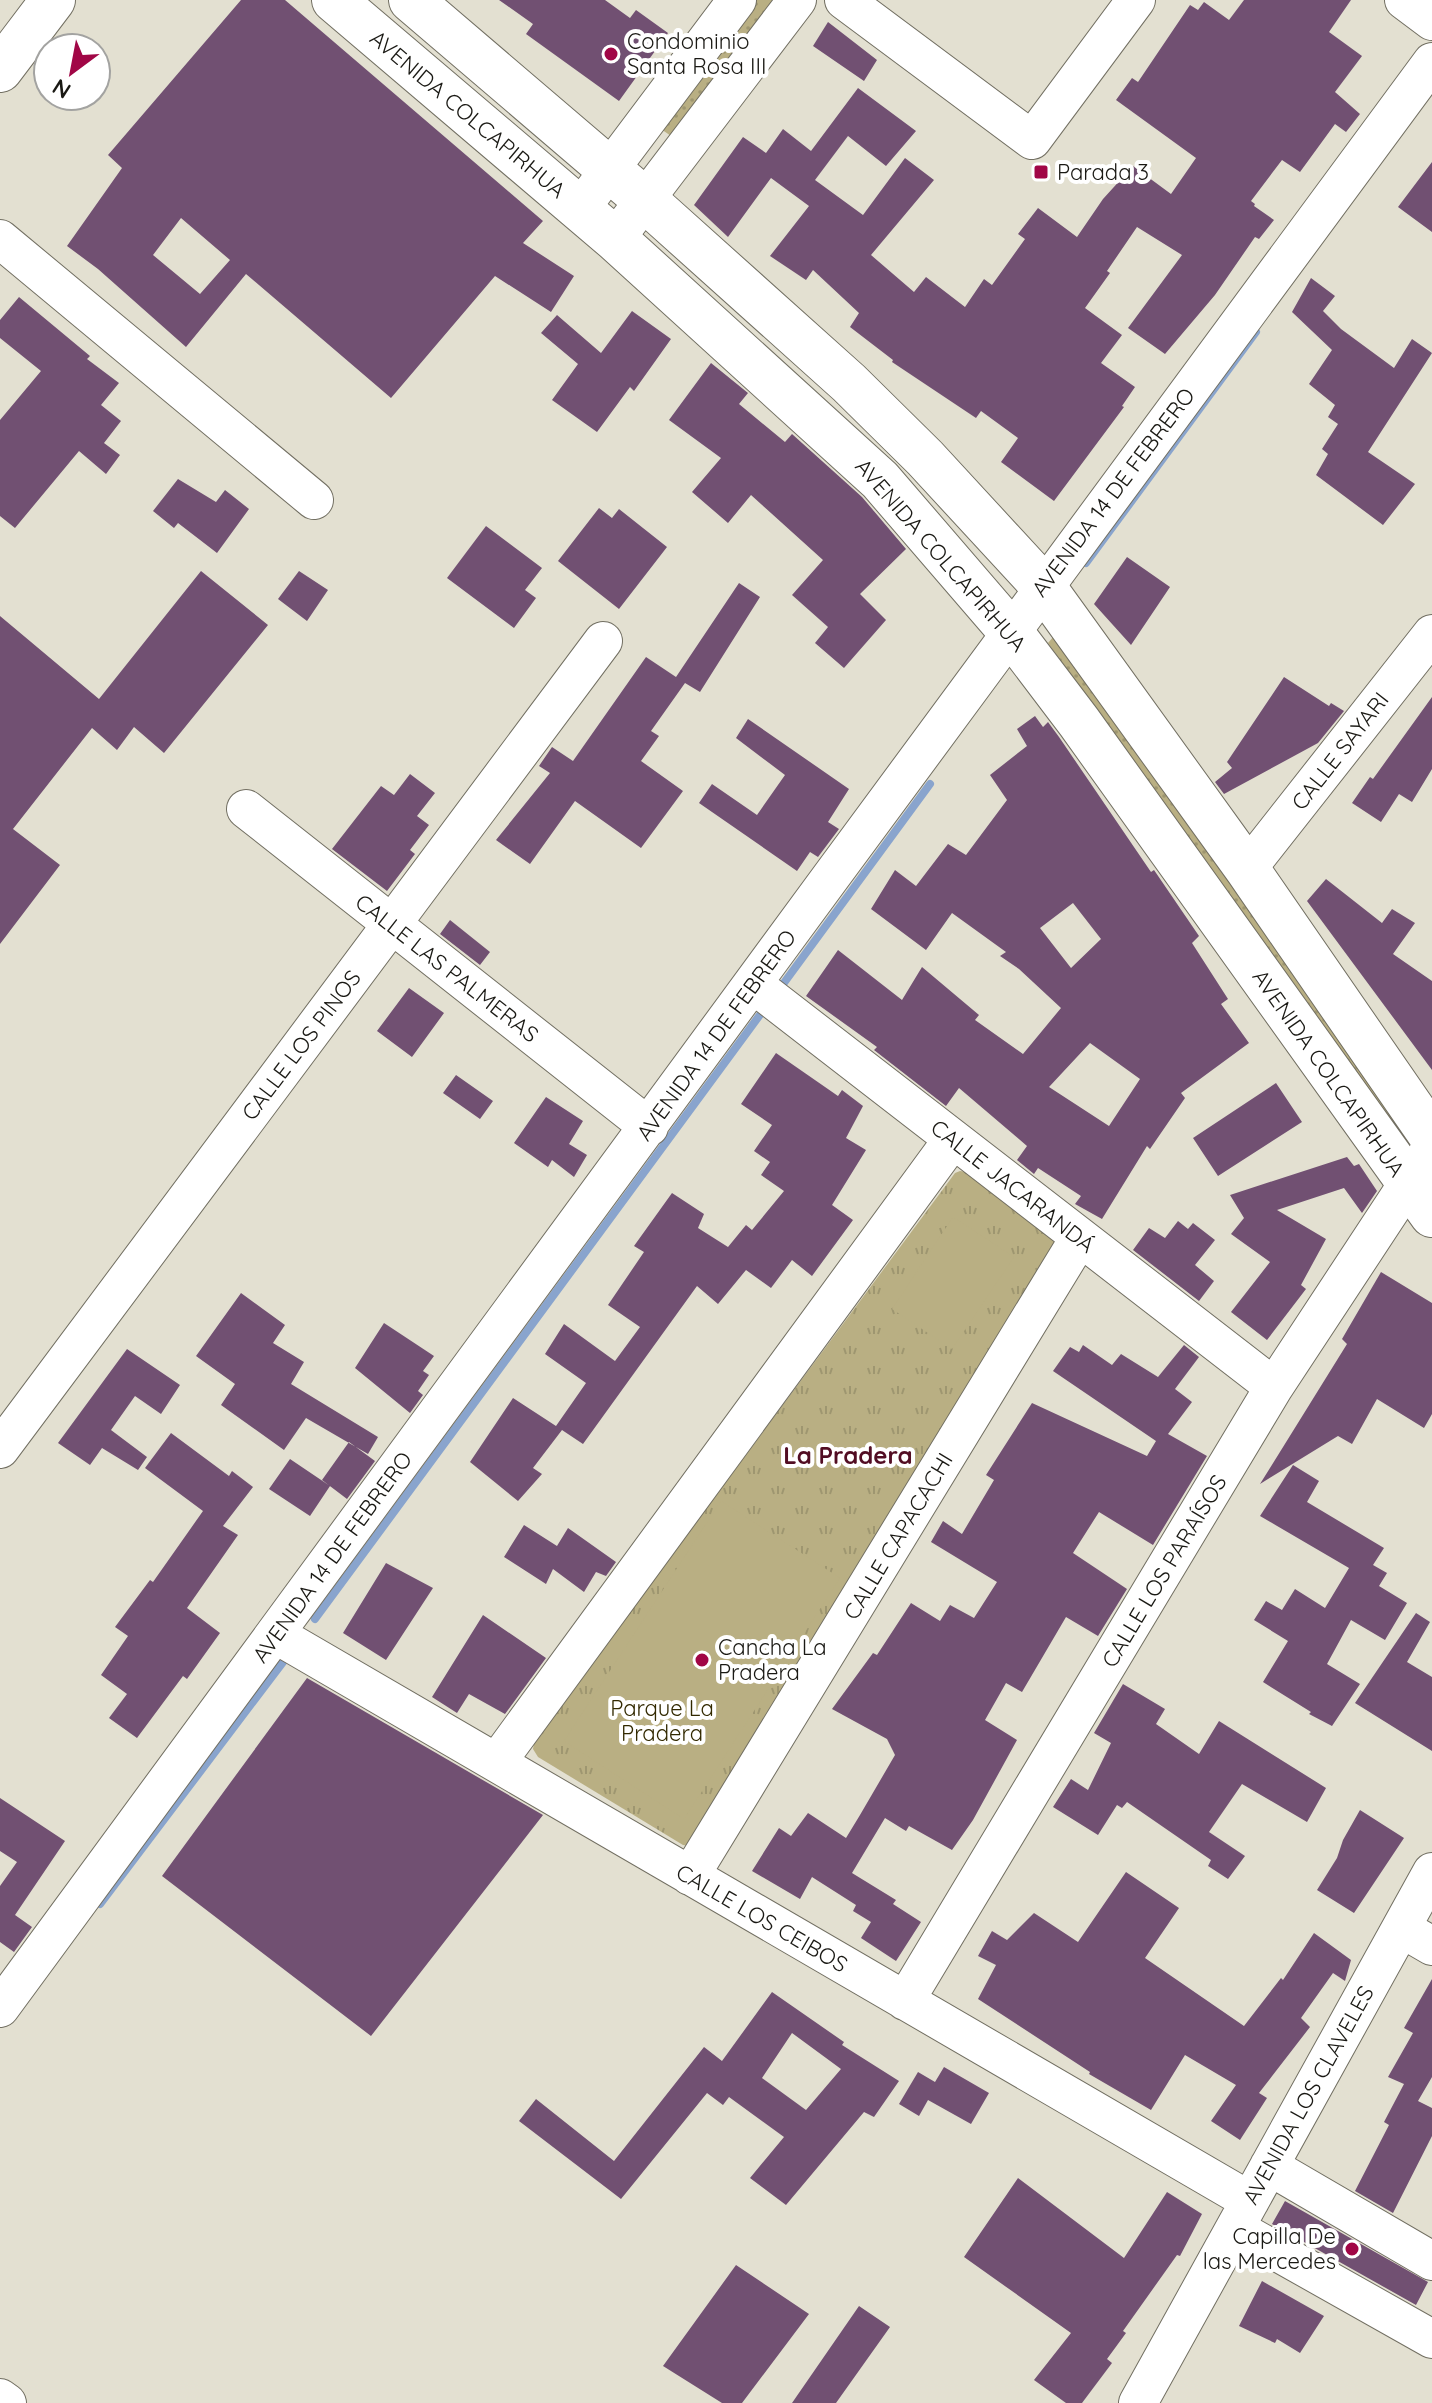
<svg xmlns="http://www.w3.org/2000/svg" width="1432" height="2403" font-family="Quicksand,sans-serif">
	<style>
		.grass { fill: url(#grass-dots) }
		.park { fill: url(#park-tufts) }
		.garden { fill: #b9af83 }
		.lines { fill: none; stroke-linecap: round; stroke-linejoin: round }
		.stream { stroke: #89a4cd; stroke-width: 8 }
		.building { fill: #715072; fill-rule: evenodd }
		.minor-casing { stroke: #726f62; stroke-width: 40 }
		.major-casing { stroke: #726f62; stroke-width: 46 }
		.minor { stroke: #fff; stroke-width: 38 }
		.major { stroke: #fff; stroke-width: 44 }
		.poi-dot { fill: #a10646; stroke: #fff; stroke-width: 3 }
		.labels { text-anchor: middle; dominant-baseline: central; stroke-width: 8; stroke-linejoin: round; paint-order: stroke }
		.poi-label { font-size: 22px; fill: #1a1914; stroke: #fff; text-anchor: start }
		.street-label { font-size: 22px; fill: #1a1914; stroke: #fff }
		.park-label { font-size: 22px; fill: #322900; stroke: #fff }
		.neighbourhood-label { font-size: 24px; font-weight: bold; fill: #520d23; stroke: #fff }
	</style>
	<defs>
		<pattern id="grass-dots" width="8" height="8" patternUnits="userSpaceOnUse" patternTransform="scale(2)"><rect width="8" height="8" fill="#b9af83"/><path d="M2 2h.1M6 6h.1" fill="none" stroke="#9e9670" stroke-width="1.8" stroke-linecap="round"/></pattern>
		<pattern id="park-tufts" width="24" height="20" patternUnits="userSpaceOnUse" patternTransform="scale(2)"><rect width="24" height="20" fill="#b9af83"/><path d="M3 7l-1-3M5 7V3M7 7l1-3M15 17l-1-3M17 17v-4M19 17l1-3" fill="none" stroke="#9e9670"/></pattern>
	</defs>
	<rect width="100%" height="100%" fill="#e3e0d1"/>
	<!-- grass -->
	<path class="grass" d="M750 0H775L674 138 658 127Z
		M1060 629 1415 1138 1403 1149 1122 746 1048 643Z"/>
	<!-- park -->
	<path class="park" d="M960 1171 967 1172 1054 1238 1057 1245 689 1846 683 1845 538 1757 533 1749 535 1739 955 1173Z"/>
	<!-- garden -->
	<path class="garden" d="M953 1217 1014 1257 952 1349 892 1309Z
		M721 1501 840 1578 684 1819 564 1741Z"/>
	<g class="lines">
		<!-- stream -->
		<path class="stream" d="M1086 563 1256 332
			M778 991 930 784
			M315 1619 765 1008
			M100 1904 283 1662"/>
	</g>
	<!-- building -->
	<path class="building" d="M241 0H285L543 221 523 243 574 276 551 312 495 276 391 398 246 274 186 347 98 269 67 246 122 168 108 155ZM181 218 230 260 200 294 153 255Z
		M499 0H605L630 18 636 10 668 33 619 101 526 34 533 24Z
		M1244 0H1351L1329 32 1362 56 1335 92 1360 114 1346 132 1335 124 1300 172 1282 160 1251 201 1255 204 1254 206 1274 220 1259 239 1255 237 1215 295 1165 354 1128 328 1182 255 1137 227 1107 271 1110 273 1085 308 1122 335 1101 363 1135 387 1122 406 1124 407 1054 501 1001 462 1018 438 981 411 976 418 892 362 893 360 850 327 859 313 813 270 806 280 770 256 809 206 771 178 728 237 694 205 743 137 766 153 783 129 811 151 858 88 916 131 886 166 848 136 815 180 863 215 905 158 934 180 871 255 914 292 926 277 965 307 984 279 992 285 1025 239 1018 234 1038 208 1077 237 1103 199 1133 166 1171 194 1196 158 1116 100 1132 78 1138 82 1190 5 1198 10 1204 2 1229 20Z
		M828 22 877 60 864 81 813 46Z
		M1432 162V232L1398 207Z
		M1311 278 1335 296 1323 311 1341 329 1394 368 1412 339 1432 353 1368 452 1415 484 1383 525 1316 475 1328 454 1322 449 1338 424 1328 417 1335 405 1309 384 1332 350 1292 312Z
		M19 297 90 356 87 359 119 383 101 405 121 421 104 443 120 455 106 474 79 451 15 528 0 516V420L41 371 0 338V320Z
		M632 311 671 339 634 391 630 387 597 432 552 400 578 364 541 333 557 315 601 353Z
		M711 363 748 393 739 404 785 442 792 434 862 497 906 549 860 594 886 620 844 668 815 643 828 627 792 595 823 560 751 495 728 523 692 492 721 458 669 420Z
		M178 479 216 502 225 490 249 509 217 553 178 523 174 528 153 511Z
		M599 508 612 518 619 509 667 547 619 609 558 561Z
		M486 526 542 568 525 590 536 598 514 628 447 578Z
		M1127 557 1170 587 1131 645 1094 604Z
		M201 571 268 625 164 753 134 727 117 750 92 728 13 829 60 865 0 944V616L99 699Z
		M299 571 328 590 307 621 278 599Z
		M739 583 760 597 700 692 685 683 651 731 659 736 641 761 683 791 641 848 575 801 530 864 496 840 550 773 539 766 552 747 573 761 646 657 676 677Z
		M1284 677 1329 706 1331 703 1344 711 1318 743 1224 794 1215 782 1232 768 1227 762Z
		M1432 697V769L1412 802 1399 794 1381 822 1352 803 1370 777 1373 779Z
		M1035 716 1043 727 1048 722 1059 737 1151 872 1154 870 1199 936 1192 943 1228 999 1221 1004 1249 1043 1181 1093 1185 1098 1150 1149 1147 1146 1102 1219 1075 1204 1081 1196 1038 1168 1034 1174 1017 1160 1027 1146 959 1088 946 1106 874 1050 877 1047 806 996 838 950 902 1000 922 967 979 1015 975 1020 1023 1054 1061 1008 1019 969 1000 956 1006 952 952 913 926 950 871 909 895 870 916 886 948 844 966 855 1007 800 990 775 1027 746 1017 729ZM1073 903 1101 939 1071 968 1040 928ZM1090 1043 1140 1079 1109 1126 1049 1087Z
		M748 719 849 789 828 822 839 829 818 857 810 852 797 871 699 803 712 784 757 815 785 775 736 738Z
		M410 774 435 793 417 816 429 825 410 850 415 854 387 891 332 849 381 786 394 795Z
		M1326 879 1382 923 1392 909 1415 923 1393 954 1432 981V1070L1307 901Z
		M450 920 490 952 480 965 440 934Z
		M409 988 444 1013 412 1057 377 1031Z
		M776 1053 838 1096 842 1090 863 1106 846 1138 866 1150 832 1205 853 1220 812 1276 792 1260 771 1288 746 1270 718 1304 697 1286 583 1444 562 1430 533 1468 542 1474 518 1501 470 1462 513 1398 556 1426 586 1383 545 1354 564 1324 615 1361 640 1327 608 1305 644 1252 634 1246 672 1193 704 1214 698 1228 728 1247 746 1225 752 1230 784 1191 761 1175 770 1162 754 1151 772 1125 741 1104Z
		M456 1075 493 1101 480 1119 443 1093Z
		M1276 1083 1302 1122 1218 1176 1193 1138Z
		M546 1097 583 1121 569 1144 587 1155 574 1177 552 1160 548 1167 514 1143Z
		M1347 1157 1354 1166 1359 1164 1377 1191 1362 1213 1344 1188 1277 1210 1326 1239 1301 1285 1306 1289 1267 1340 1231 1312 1270 1262 1231 1234 1244 1218 1230 1195Z
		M1178 1221 1188 1229 1193 1223 1215 1240 1195 1265 1214 1281 1199 1301 1133 1250 1149 1228 1165 1238Z
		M1381 1272 1432 1303V1414L1424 1428 1377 1399 1352 1444 1338 1436 1260 1484 1347 1344 1342 1339Z
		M241 1293 285 1325 273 1343 304 1362 291 1384 378 1437 368 1454 306 1418 284 1450 221 1405 235 1384 196 1356Z
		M384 1323 434 1356 423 1371 429 1375 418 1391 423 1395 410 1413 355 1368Z
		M1083 1345 1112 1365 1121 1354 1158 1377 1184 1345 1199 1357 1175 1389 1192 1402 1168 1434 1207 1456 1153 1545 1099 1512 1073 1553 1127 1589 1098 1636 1066 1617 1022 1692 1006 1683 985 1720 1017 1740 973 1820 952 1850 909 1826 906 1831 885 1818 852 1873 896 1900 893 1904 921 1922 896 1961 861 1938 871 1922 853 1911 856 1905 812 1877 800 1899 752 1871 779 1828 791 1836 808 1813 846 1838 860 1815 895 1755 887 1739 832 1709 873 1653 877 1655 911 1603 940 1621 950 1605 974 1618 997 1582 931 1542 943 1521 962 1534 994 1480 986 1475 1032 1403 1147 1456 1156 1441 1053 1371 1070 1347 1079 1352Z
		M127 1349 180 1385 161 1414 135 1396 111 1430 147 1457 138 1470 102 1448 90 1465 58 1443Z
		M171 1433 229 1476 232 1471 253 1487 223 1526 238 1535 187 1608 220 1633 187 1679 183 1676 137 1738 109 1718 127 1694 101 1675 128 1636 115 1627 150 1580 153 1582 203 1511 145 1468Z
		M349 1442 375 1461 347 1499 322 1480Z
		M290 1459 330 1486 310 1516 269 1489Z
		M1293 1465 1319 1481 1307 1502 1384 1548 1373 1565 1387 1573 1379 1586 1407 1603 1385 1640 1351 1620 1327 1664 1360 1684 1332 1726 1309 1714 1311 1712 1263 1682 1288 1641 1254 1620 1266 1601 1282 1610 1295 1589 1325 1608 1349 1568 1260 1516Z
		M524 1525 557 1546 568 1528 616 1562 606 1576 596 1572 584 1592 553 1569 546 1584 504 1557Z
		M386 1563 433 1588 386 1660 343 1633Z
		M1416 1613 1430 1622 1407 1662 1432 1677V1751L1355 1703Z
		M483 1615 546 1658 505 1714 469 1694 457 1713 432 1697Z
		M307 1678 543 1815 371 2036 162 1876Z
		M1123 1684 1165 1709 1156 1724 1199 1754 1219 1721 1326 1788 1307 1822 1242 1784 1209 1832 1245 1856 1228 1879 1208 1866 1211 1860 1127 1802 1122 1808 1117 1805 1098 1835 1053 1807 1071 1779 1088 1790 1111 1743 1094 1733Z
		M0 1798 65 1841 15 1915 32 1927 14 1952 0 1942V1886L17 1862 0 1851Z
		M1360 1810 1404 1838 1354 1913 1317 1890 1337 1858 1343 1840Z
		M1126 1872 1179 1908 1145 1958 1244 2026 1281 1978 1283 1980 1314 1933 1351 1960 1345 1981 1333 1973 1301 2018 1310 2027 1259 2093 1267 2098 1240 2140 1211 2121 1236 2085 1185 2055 1151 2110 1089 2074 1090 2072 978 1999 996 1965 978 1956 992 1931 1007 1940 1034 1913 1078 1942Z
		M1432 1979V2077L1418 2101 1432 2108V2136L1393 2213 1355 2191 1389 2125 1384 2122 1404 2084 1388 2077 1413 2033 1404 2028Z
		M772 1992 844 2042 842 2045 899 2081 874 2117 864 2112 786 2205 750 2178 784 2137 729 2097 723 2105 707 2093 621 2199 519 2121 536 2099 614 2161 704 2047 722 2061ZM792 2033 841 2069 806 2110 762 2078Z
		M944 2067 989 2093 971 2124 928 2100 919 2116 899 2104 918 2072 935 2082Z
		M1018 2178 1124 2258 1167 2192 1202 2214 1180 2256 1177 2255 1123 2331 1126 2333 1107 2359 1112 2363 1082 2403H1066L1034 2380 1071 2333 964 2257Z
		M1285 2201 1428 2282 1416 2305 1272 2224Z
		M736 2265 809 2314 742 2403H722L663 2366Z
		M1262 2281 1324 2316 1300 2353 1277 2339 1275 2343 1239 2326Z
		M859 2306 890 2327 836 2403H792Z"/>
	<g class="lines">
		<!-- minor casing -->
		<g class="minor-casing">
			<path id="minor" d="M844 0 1032 140 1136 0
				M1404 0 1432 21
				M580 209 737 0
				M0 239 314 500
				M615 239 797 0
				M246 809 649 1127
				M1247 869 1432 634
				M753 984 1274 1387
				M0 1449 603 641
				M275 1634 1250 2201
				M497 1762 953 1139
				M690 1876 1080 1237
				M1401 1928 1432 1946
				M905 2001 1274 1387 1432 1147
				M0 2008C478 1359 952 709 1432 62
				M1269 2166 1432 2261
				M1235 2228 1432 2339
				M0 2398 7 2403
				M1138 2403 1432 1872"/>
		</g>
		<!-- major casing -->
		<g class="major-casing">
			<path id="major" d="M334 0 615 239 880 480 1010 631 1079 722 1432 1215
				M411 0 645 200 849 383 925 458 1043 586 1247 869 1432 1137
				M0 70 53 0"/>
		</g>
		<!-- minor -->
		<use href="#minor" class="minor"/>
		<!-- major -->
		<use href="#major" class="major"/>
	</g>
	<!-- markers -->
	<g class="poi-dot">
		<circle cx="611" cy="54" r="8"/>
		<rect x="1033" y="164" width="16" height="16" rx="4"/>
		<circle cx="702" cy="1660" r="8"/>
		<circle cx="1352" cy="2249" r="8"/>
	</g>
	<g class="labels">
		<!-- poi labels -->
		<g class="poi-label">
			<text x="627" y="41">Condominio<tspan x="627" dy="25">Santa Rosa III</tspan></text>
			<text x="1057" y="172">Parada 3</text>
			<text x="718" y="1647">Cancha La<tspan x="718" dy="25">Pradera</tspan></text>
			<text x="1336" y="2236" text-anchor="end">Capilla De<tspan x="1336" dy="25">las Mercedes</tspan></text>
		</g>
		<!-- street labels -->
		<g class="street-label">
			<text transform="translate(468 114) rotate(40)">AVENIDA COLCAPIRHUA</text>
			<text transform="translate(1113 492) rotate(-53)">AVENIDA 14 DE FEBRERO</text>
			<text transform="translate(941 555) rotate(49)">AVENIDA COLCAPIRHUA</text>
			<text transform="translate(1340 751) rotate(-52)">CALLE SAYARI</text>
			<text transform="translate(447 968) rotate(38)">CALLE LAS PALMERAS</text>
			<text transform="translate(716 1035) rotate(-54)">AVENIDA 14 DE FEBRERO</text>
			<text transform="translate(301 1045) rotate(-53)">CALLE LOS PINOS</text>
			<text transform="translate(1329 1073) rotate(55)">AVENIDA COLCAPIRHUA</text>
			<text transform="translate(1013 1186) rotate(38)">CALLE JACARANDÁ</text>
			<text transform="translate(898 1536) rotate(-59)">CALLE CAPACACHI</text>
			<text transform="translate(332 1557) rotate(-54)">AVENIDA 14 DE FEBRERO</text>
			<text transform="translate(1164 1571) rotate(-59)">CALLE LOS PARAÍSOS</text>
			<text transform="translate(762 1918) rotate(30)">CALLE LOS CEIBOS</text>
			<text transform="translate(1308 2095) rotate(-61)">AVENIDA LOS CLAVELES</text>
		</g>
		<!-- park labels -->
		<g class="park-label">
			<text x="662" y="1708">Parque La<tspan x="662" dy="25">Pradera</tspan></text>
		</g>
		<!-- neighbourhood labels -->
		<g class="neighbourhood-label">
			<text x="848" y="1455">La Pradera</text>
		</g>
	</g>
	<!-- north arrow -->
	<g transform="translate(72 72) rotate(212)"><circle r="38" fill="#ffffff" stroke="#a3a3a1" stroke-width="2"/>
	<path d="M0-6L14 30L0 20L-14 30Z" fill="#a10646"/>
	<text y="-12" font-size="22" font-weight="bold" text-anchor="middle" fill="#1a1914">N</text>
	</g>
</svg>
